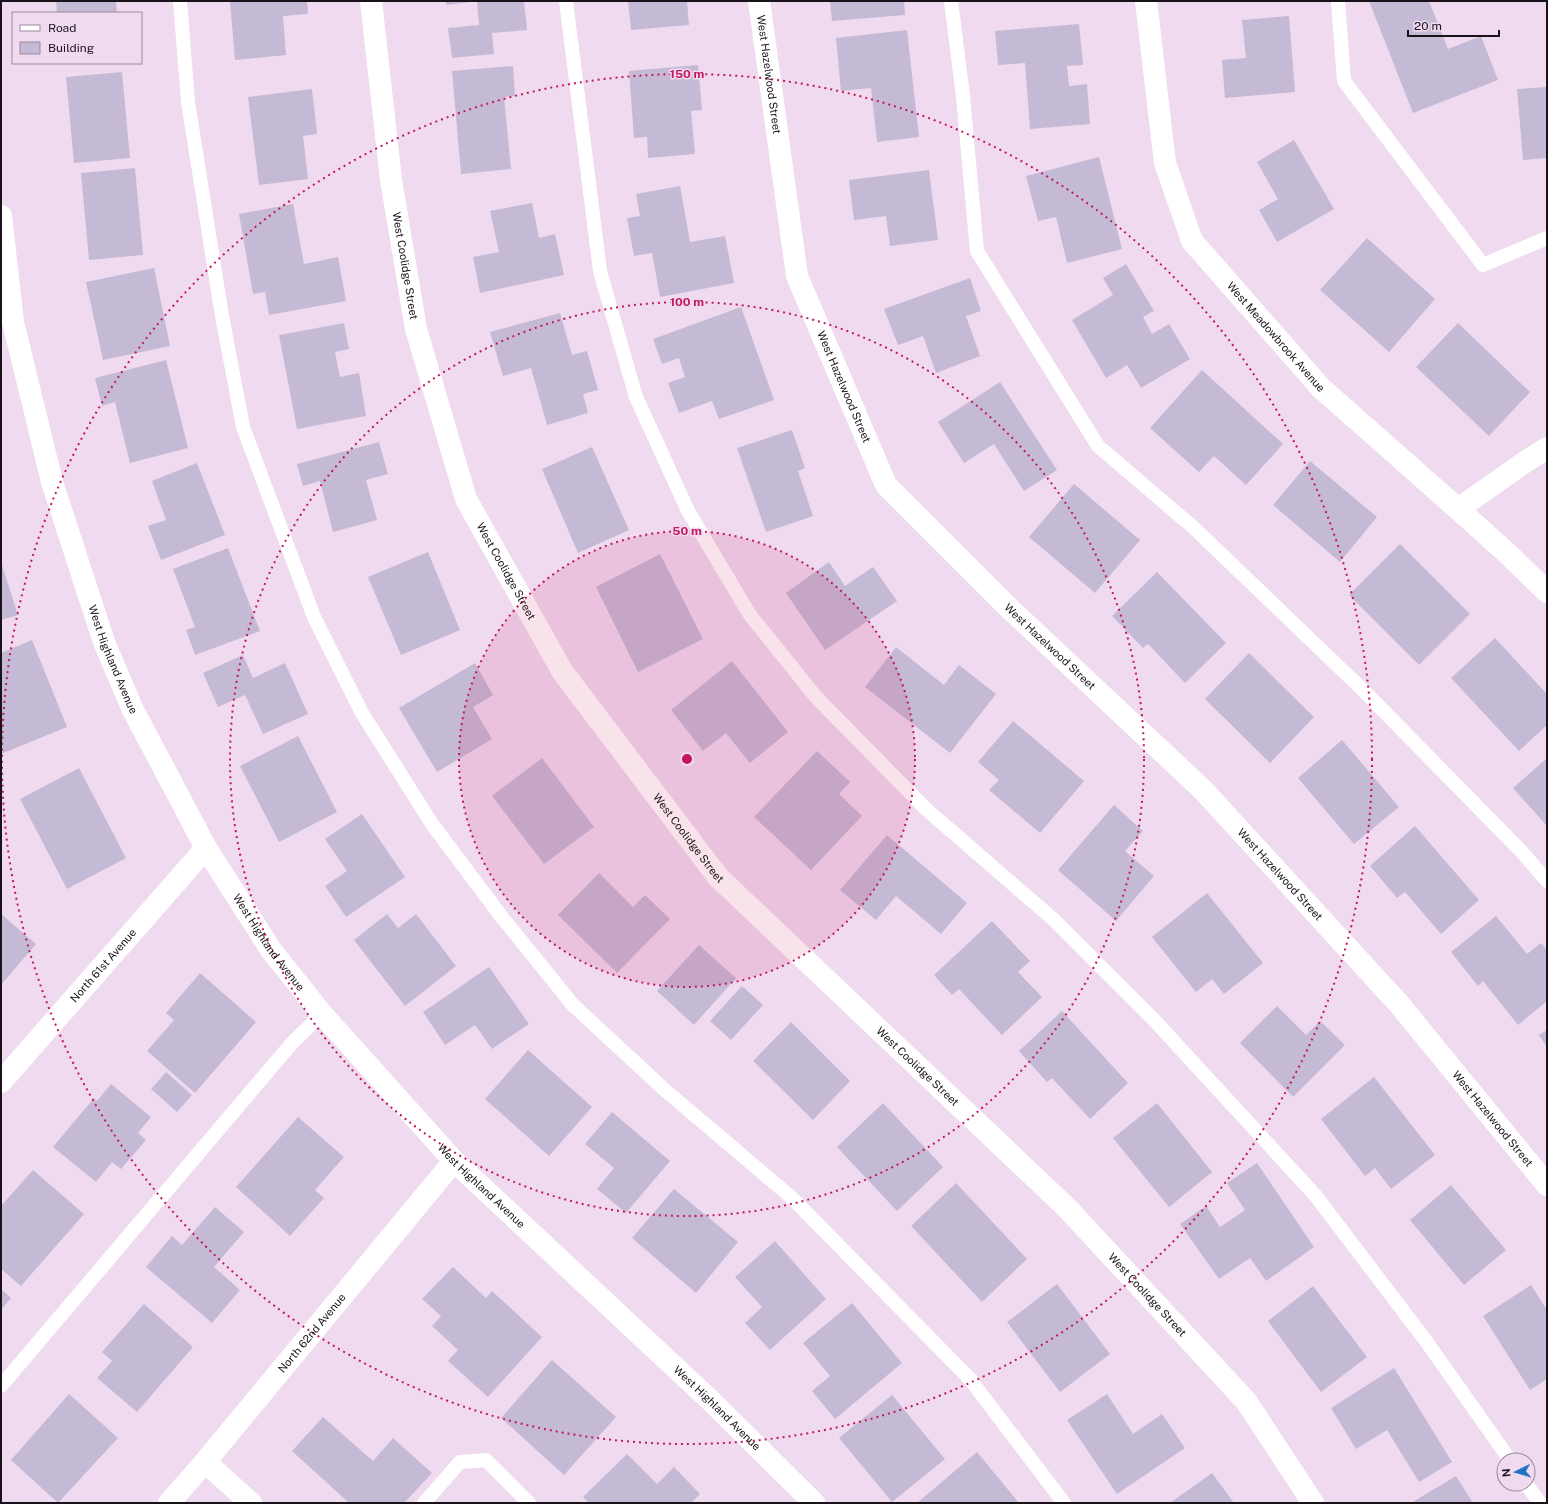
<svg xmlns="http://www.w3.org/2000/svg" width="1548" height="1504" font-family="'Public Sans',sans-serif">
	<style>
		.building { fill: #c5bad5 }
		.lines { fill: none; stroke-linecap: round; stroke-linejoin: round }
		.service { stroke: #fff; stroke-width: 14 }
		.minor { stroke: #fff; stroke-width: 22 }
		.ring { fill: none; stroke: #c2185b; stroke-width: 2; stroke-dasharray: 2 4 }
		.labels { text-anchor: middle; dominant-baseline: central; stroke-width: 3; stroke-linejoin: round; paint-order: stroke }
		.street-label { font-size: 11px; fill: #1a121a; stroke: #f0daf0 }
		.centre { fill: #c2185b; stroke: #f0daf0; stroke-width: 2 }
		.ring-label { font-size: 12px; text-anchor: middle; font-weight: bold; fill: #c2185b; stroke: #f0daf0; stroke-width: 3; stroke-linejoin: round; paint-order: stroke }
	</style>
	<rect width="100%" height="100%" fill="#f0daf0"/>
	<!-- building -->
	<path class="building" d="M56 1H116L117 13H57Z
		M230 1H307L308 14 283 16 286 55 235 60Z
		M446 1H471V2L446 5Z
		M477 1H524L527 30 492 33 494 54 452 58 448 28 479 25Z
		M628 1H687L689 25 631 30Z
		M830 1H904L905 15 832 21Z
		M1369 1H1429L1448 49 1481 36 1498 80 1413 113Z
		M1289 16 1295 92 1225 98 1222 60 1246 58 1242 20Z
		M1079 24 1083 65 1067 66 1069 86 1087 84 1090 124 1030 129 1025 63 998 65 995 31Z
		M907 30 919 137 877 142 871 88 841 91 836 38Z
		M698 65 702 110 691 111 695 154 648 158 647 137 634 138 629 71Z
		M513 66 515 96 504 97 511 169 461 174 452 71Z
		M122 72 130 158 74 163 66 77Z
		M1547 87V158L1523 160 1517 89Z
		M312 89 317 134 303 136 308 179 259 185 248 97Z
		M1294 140 1334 209 1277 242 1259 210 1278 199 1257 162Z
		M1099 157 1122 249 1067 263 1056 217 1038 221 1026 176Z
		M135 168 143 255 89 260 81 173Z
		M929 170 938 240 890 246 886 216 854 220 849 180Z
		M680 186 690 242 725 236 734 283 660 297 652 253 634 256 627 218 640 216 636 194Z
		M532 203 539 238 555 234 564 275 480 293 473 257 499 252 490 211Z
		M293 204 304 264 338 257 346 301 269 315 265 292 253 294 239 214Z
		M1367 238 1435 299 1389 352 1320 290Z
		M1126 264 1154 311 1143 317 1152 334 1169 324 1190 359 1141 388 1127 365 1106 378 1072 320 1113 295 1103 278Z
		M154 268 170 346 103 360 86 282Z
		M970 278 981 311 966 316 980 356 936 373 923 336 898 345 884 309Z
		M741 307 774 400 719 419 712 401 679 413 668 383 685 377 679 358 662 364 653 339Z
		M560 313 572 355 587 351 598 390 583 394 588 413 547 425 531 368 503 376 490 332Z
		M344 323 349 349 335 352 340 377 359 373 366 416 297 429 279 335Z
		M1458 323 1530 392 1489 436 1416 367Z
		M166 360 188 448 130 463 115 402 102 406 95 378Z
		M1202 370 1283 444 1246 485 1214 456 1199 472 1150 428Z
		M1000 382 1057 470 1024 491 994 444 964 463 938 422Z
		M792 430 805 468 798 471 813 516 766 532 737 448Z
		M379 442 388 474 366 480 377 520 333 532 320 481 303 486 297 464Z
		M592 447 629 530 578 553 542 469Z
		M1310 461 1377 517 1340 562 1273 505Z
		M197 463 225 535 161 560 148 526 166 520 152 481Z
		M1074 484 1140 540 1095 593 1029 537Z
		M1400 544 1470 614 1419 665 1349 595Z
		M228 548 260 631 195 655 186 630 195 627 173 569Z
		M428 552 460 630 401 655 368 577Z
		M660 554 703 639 638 672 596 587Z
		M1 562 18 615 1 620Z
		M829 562 845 586 873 567 897 601 825 650 786 593Z
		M1157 572 1226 643 1185 683 1148 644 1143 648 1112 616Z
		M1495 638 1547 694V725L1519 751 1451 678Z
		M32 640 67 727 1 754V653Z
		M896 647 944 685 959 665 996 694 950 753 865 687Z
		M1249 653 1314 717 1270 763 1205 699Z
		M243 655 253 678 285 663 308 714 263 734 245 695 218 707 203 673Z
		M732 661 788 732 750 763 726 733 703 751 671 710Z
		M475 663 493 695 473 707 492 739 437 772 399 708Z
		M1013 721 1084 781 1040 833 989 790 999 780 978 762Z
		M298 736 337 812 279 842 240 766Z
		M1342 740 1399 807 1354 844 1298 778Z
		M817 751 850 782 839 794 862 816 811 870 754 817Z
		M542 758 594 827 544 864 492 796Z
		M1546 759 1547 760V826L1513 788Z
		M79 768 126 858 67 889 20 799Z
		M1114 805 1143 831 1125 851 1154 876 1116 921 1058 870Z
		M362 814 405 877 346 917 325 886 347 871 325 839Z
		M1415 826 1479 900 1441 934 1405 892 1397 898 1370 866Z
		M887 835 967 903 941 934 896 896 876 920 840 890Z
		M599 873 633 907 645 895 670 919 617 973 558 915Z
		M1207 893 1263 963 1224 994 1212 979 1196 992 1152 937Z
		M1 914 36 944 1 985Z
		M387 914 398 928 416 914 456 966 405 1006 354 940Z
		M1496 916 1527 954 1541 943 1547 950V1001L1518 1025 1483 981 1478 986 1451 952Z
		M992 921 1030 961 1018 972 1042 997 1002 1035 959 989 952 995 934 975Z
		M699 945 736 978 694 1025 657 991Z
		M489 967 529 1024 492 1049 475 1025 445 1045 423 1012Z
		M200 973 256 1022 195 1093 147 1051 174 1020 166 1013Z
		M742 986 763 1005 731 1040 710 1021Z
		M1277 1006 1306 1035 1320 1021 1345 1045 1293 1097 1240 1043Z
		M1062 1011 1128 1083 1090 1119 1052 1078 1047 1082 1019 1051Z
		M791 1022 850 1081 813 1120 753 1061Z
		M1547 1030V1047L1539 1035Z
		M528 1050 592 1107 549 1156 485 1099Z
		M166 1072 192 1095 177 1112 151 1089Z
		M1374 1077 1435 1155 1391 1189 1375 1168 1365 1176 1321 1119Z
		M111 1084 151 1117 138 1133 146 1140 121 1169 112 1162 96 1182 53 1147 94 1098 97 1101Z
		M883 1103 943 1167 897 1211 837 1147Z
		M1157 1103 1212 1172 1169 1207 1113 1138Z
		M612 1112 670 1161 626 1213 597 1189 614 1168 585 1144Z
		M298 1117 344 1157 315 1190 324 1198 290 1236 236 1187Z
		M1257 1163 1314 1247 1266 1281 1250 1258 1219 1279 1180 1224 1206 1206 1220 1227 1245 1210 1227 1183Z
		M33 1170 84 1214 21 1286 1 1269V1206Z
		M956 1183 1027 1259 982 1302 911 1226Z
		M1451 1185 1506 1250 1464 1285 1410 1220Z
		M674 1189 738 1242 696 1293 632 1238Z
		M215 1207 244 1232 214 1267 240 1290 212 1323 146 1267 172 1236 182 1245Z
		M775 1241 826 1299 770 1350 745 1323 762 1307 735 1277Z
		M453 1267 486 1298 492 1291 542 1337 488 1397 448 1361 458 1350 432 1326 441 1316 422 1299Z
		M1057 1284 1110 1354 1060 1392 1007 1322Z
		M1531 1285 1547 1310V1379L1530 1390 1483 1316Z
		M1313 1286 1367 1357 1321 1392 1268 1321Z
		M1 1289 11 1298 1 1310Z
		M852 1303 902 1363 835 1419 812 1391 830 1376 803 1343Z
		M144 1304 193 1347 137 1412 97 1378 112 1361 102 1352Z
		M552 1360 616 1417 564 1475 501 1418Z
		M1394 1368 1452 1462 1419 1482 1387 1430 1356 1449 1331 1408Z
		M69 1394 118 1438 58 1503 11 1460Z
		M1107 1394 1133 1434 1162 1414 1185 1448 1117 1494 1067 1420Z
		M892 1395 945 1459 892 1502 839 1438Z
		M323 1417 373 1461 393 1438 432 1473 404 1503H349L292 1451Z
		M977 1452 1019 1503H917Z
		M627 1454 657 1484 674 1467 700 1494 691 1503H589L583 1497Z
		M1212 1473 1234 1503H1170Z
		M1456 1476 1473 1503H1411Z"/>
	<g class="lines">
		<!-- service -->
		<path class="service" d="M180 1 188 102 222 316 243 427 314 617 362 713 432 824 501 916 573 1005 666 1091 791 1197 969 1378 1064 1503
			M566 1 600 271 636 397 688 511 750 615 816 697 926 809 1053 919 1155 1021 1315 1195 1426 1341 1510 1460
			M951 1 963 96 977 251 1098 446 1194 528 1362 689 1521 851 1547 881
			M1338 1 1344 81 1483 265 1547 238
			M1 1386 292 1043 322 1014
			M1526 1484 1540 1503
			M424 1503 460 1462 486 1460 529 1503"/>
		<!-- minor -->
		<g class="minor">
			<path id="s1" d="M371 1 391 180 416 329 466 499 562 671 718 877 1067 1208 1246 1401 1313 1503"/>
			<path id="s2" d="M759 1 797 276 886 485 1008 607 1203 790 1399 1004 1547 1185"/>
			<path id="s3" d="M1146 1 1165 163 1192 241 1321 388 1458 509 1508 554 1547 592"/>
			<path id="s4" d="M1 216 13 322 52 482 104 642 132 708 206 848 271 950 322 1014 454 1161 710 1400 814 1503"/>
			<path d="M1458 509 1525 462 1547 448"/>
			<path id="s5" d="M1 1082 206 848"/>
			<path d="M205 1462 251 1503"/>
			<path id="s6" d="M169 1503 205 1462 454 1161"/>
		</g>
	</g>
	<!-- distance rings -->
	<circle cx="687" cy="759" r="228" fill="#c2185b" fill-opacity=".12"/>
	<g class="ring">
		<circle cx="687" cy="759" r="228"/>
		<circle cx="687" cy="759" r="457"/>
		<circle cx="687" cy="759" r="685"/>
	</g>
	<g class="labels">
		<!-- street labels -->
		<g class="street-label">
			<text stroke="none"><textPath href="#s2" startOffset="74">West Hazelwood Street</textPath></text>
			<text stroke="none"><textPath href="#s1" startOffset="267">West Coolidge Street</textPath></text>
			<text stroke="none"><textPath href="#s3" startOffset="373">West Meadowbrook Avenue</textPath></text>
			<text stroke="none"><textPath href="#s2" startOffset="398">West Hazelwood Street</textPath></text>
			<text stroke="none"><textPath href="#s1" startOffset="591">West Coolidge Street</textPath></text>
			<text stroke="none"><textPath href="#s2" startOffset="735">West Hazelwood Street</textPath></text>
			<text stroke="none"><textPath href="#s4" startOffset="459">West Highland Avenue</textPath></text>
			<text stroke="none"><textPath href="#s1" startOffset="915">West Coolidge Street</textPath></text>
			<text stroke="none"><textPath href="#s2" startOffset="1059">West Hazelwood Street</textPath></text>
			<text stroke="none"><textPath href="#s4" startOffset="783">West Highland Avenue</textPath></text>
			<text stroke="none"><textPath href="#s5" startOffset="155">North 61st Avenue</textPath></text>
			<text stroke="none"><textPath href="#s1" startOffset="1239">West Coolidge Street</textPath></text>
			<text stroke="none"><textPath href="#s2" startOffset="1383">West Hazelwood Street</textPath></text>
			<text stroke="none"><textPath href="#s4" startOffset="1107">West Highland Avenue</textPath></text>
			<text stroke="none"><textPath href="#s1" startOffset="1563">West Coolidge Street</textPath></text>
			<text stroke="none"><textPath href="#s6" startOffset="222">North 62nd Avenue</textPath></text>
			<text stroke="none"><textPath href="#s4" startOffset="1431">West Highland Avenue</textPath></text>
		</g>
	</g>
	<circle cx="687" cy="759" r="6" class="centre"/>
	<g class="ring-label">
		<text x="687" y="78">150 m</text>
		<text x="687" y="306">100 m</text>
		<text x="687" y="535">50 m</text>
	</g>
	<!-- border -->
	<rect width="1548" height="1504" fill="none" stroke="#1a121a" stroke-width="4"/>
	<!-- legend -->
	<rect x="12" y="12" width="130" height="52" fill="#f0daf0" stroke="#9a8a9a"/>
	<rect x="20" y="25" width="20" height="6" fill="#ffffff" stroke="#9a8a9a"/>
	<text x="48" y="32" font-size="12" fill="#1a121a">Road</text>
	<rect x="20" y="42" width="20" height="12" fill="#c5bad5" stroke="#9a8a9a"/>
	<text x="48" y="52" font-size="12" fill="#1a121a">Building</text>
	<!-- north arrow -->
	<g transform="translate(1516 1472) rotate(265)"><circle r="19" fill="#f0daf0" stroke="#9a8a9a"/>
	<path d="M0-3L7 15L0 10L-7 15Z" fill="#2172c0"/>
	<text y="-6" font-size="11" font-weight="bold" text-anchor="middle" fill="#1a121a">N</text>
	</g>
	<!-- scale -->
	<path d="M1408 30v6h91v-6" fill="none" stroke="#1a121a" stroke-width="2"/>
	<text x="1414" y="30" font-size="12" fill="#1a121a" stroke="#f0daf0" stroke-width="3" paint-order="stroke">20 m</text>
</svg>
